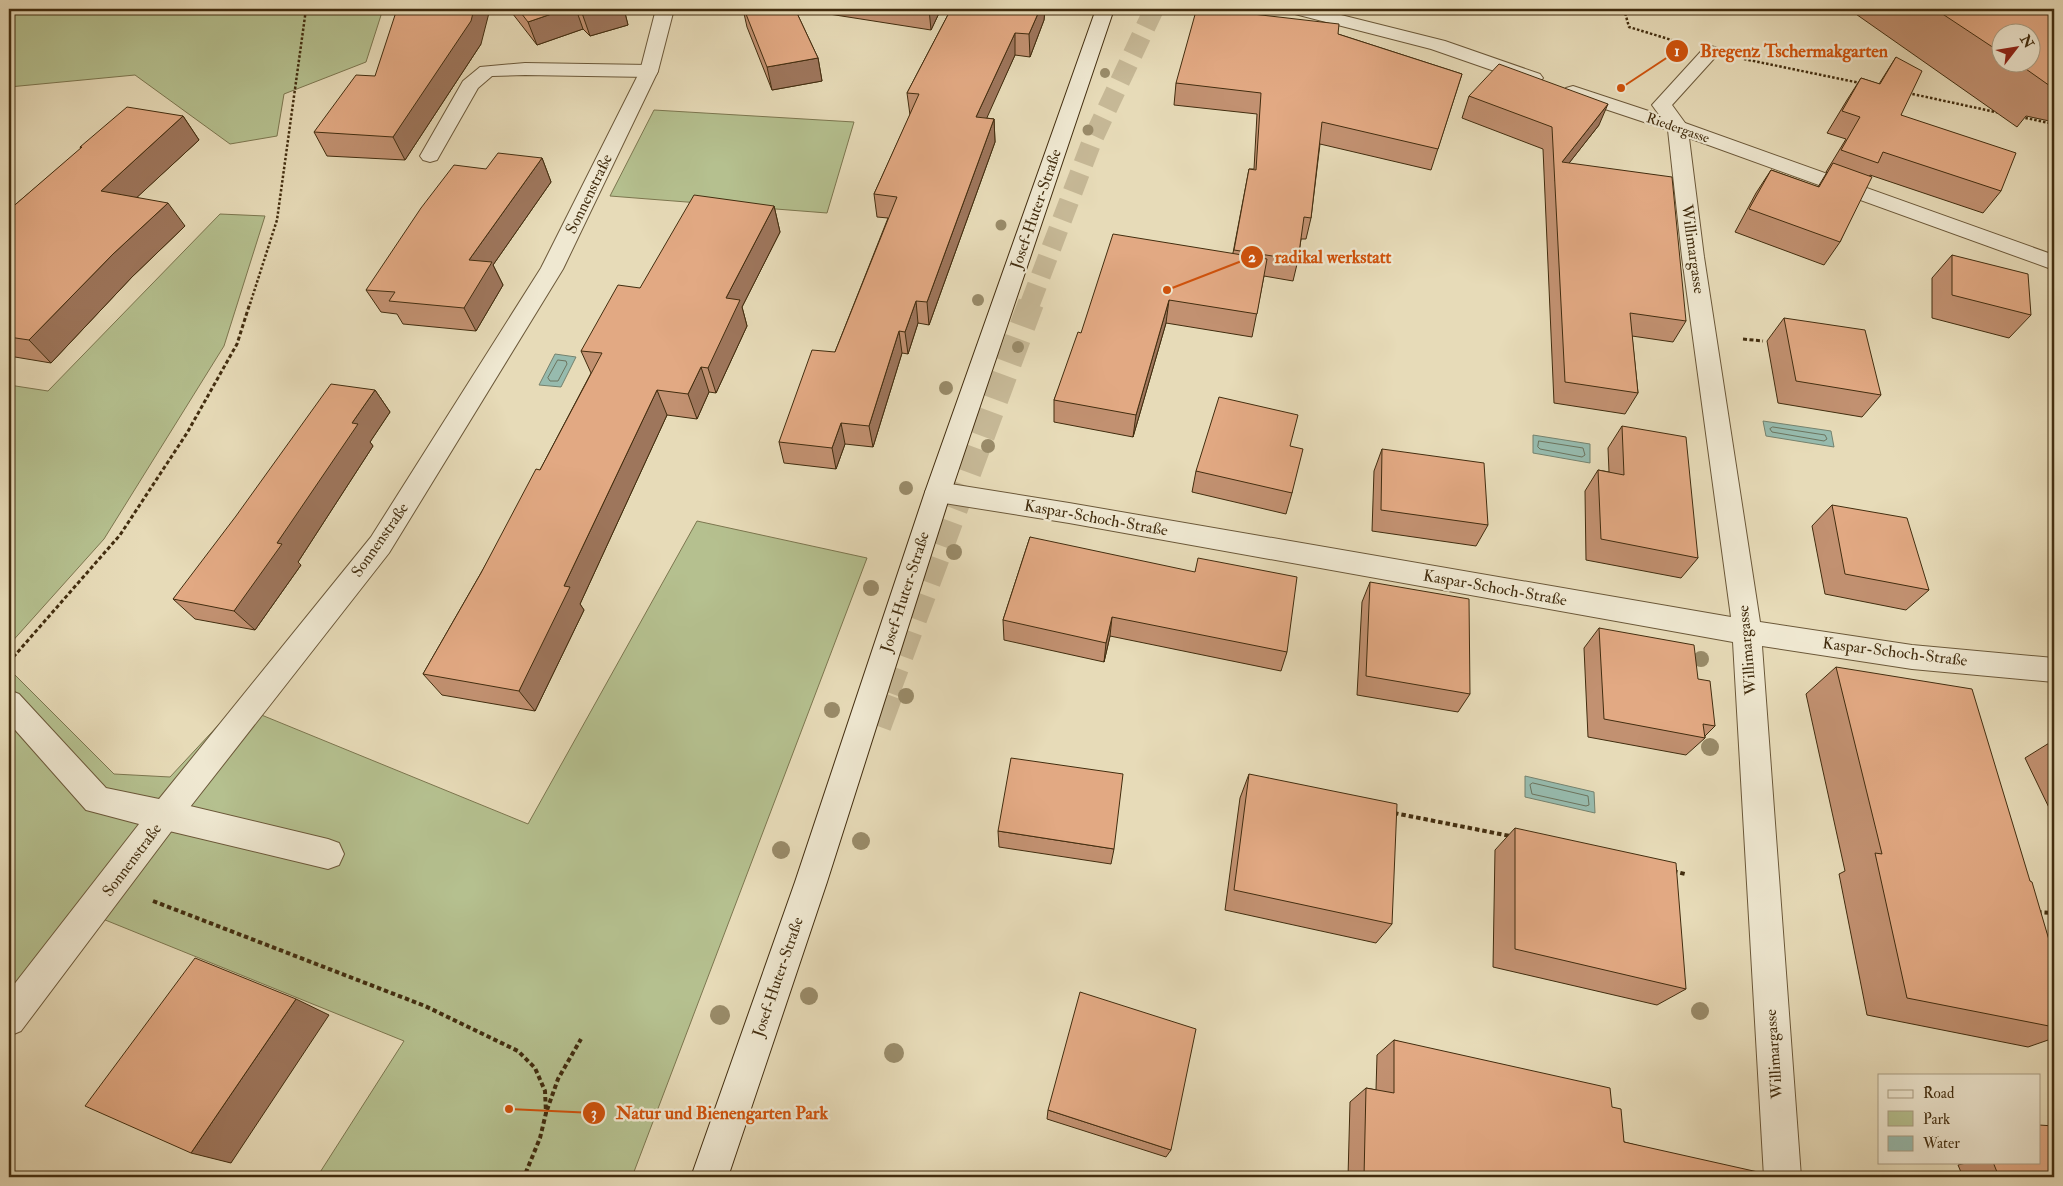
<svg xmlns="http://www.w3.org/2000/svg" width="2063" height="1186" font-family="'IM FELL Double Pica',serif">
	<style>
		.green { fill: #b5c08f; stroke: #7c764f }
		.water { fill: #97bbae; stroke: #75826e }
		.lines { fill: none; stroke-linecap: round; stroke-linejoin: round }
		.shore { stroke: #6c745e; stroke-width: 1 }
		.motorway-tunnel-far2 { stroke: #c6b896; stroke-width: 20; stroke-dasharray: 20 10; stroke-linecap: butt }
		.motorway-tunnel-far1 { stroke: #c6b896; stroke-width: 26; stroke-dasharray: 26 13; stroke-linecap: butt }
		.motorway-tunnel { stroke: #c6b896; stroke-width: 33; stroke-dasharray: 33 16; stroke-linecap: butt }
		.service-casing { stroke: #6b5839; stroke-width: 2 }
		.minor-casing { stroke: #6b5839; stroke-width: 2 }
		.secondary-casing { stroke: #422d0f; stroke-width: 2 }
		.path-far2 { stroke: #422d0f; stroke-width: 2.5; stroke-dasharray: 2.5 2; stroke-linecap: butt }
		.path-far1 { stroke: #422d0f; stroke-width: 3; stroke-dasharray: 4 2.5; stroke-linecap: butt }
		.path { stroke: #422d0f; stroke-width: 4; stroke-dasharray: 4.5 3; stroke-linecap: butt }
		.service { fill: #efe8d1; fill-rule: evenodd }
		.minor { fill: #efe8d1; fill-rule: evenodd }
		.secondary { fill: #efe8d1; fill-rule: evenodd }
		.tree { fill: #998b69 }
		.wall { fill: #c29171; stroke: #422d0f; fill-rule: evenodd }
		.shaded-wall { fill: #9e765c; stroke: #422d0f }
		.building { fill: #e2a983; stroke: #422d0f }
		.labels { text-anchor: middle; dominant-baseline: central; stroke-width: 4.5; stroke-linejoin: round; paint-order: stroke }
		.far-street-label { font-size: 14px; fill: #422d0f; stroke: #efe8d1 }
		.street-label { font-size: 16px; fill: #422d0f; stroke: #efe8d1 }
		.leader { fill: none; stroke: #cf520c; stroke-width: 2 }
		.callout-dot { fill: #cf520c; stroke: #efe8d1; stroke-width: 2 }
		.mark-label { font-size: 15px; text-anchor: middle; font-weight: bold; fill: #fff }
		.callout-label { font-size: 18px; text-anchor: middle; font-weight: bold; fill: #cf520c; stroke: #efe8d1; stroke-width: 4.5; stroke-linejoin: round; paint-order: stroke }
	</style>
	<rect width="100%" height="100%" fill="#e7dbb8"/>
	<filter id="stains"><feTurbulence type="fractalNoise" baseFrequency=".004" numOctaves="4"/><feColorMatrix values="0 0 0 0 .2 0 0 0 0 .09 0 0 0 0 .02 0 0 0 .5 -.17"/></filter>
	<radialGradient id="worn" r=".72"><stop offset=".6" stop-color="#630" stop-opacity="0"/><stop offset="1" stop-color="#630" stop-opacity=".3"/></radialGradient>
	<!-- green -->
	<path class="green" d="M9 9H383L366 62 284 94 277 136 230 144 135 75 9 87Z
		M654 110 854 122 827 213 610 196Z
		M220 214 265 216 224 346 104 539 9 645V385L48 391Z
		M697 521 867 558 632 1177H317L404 1041 83 911 9 996V669L114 774 170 777 237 705 528 824Z"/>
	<!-- water -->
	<path class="water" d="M555 354 576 357 561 387 539 385Z
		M1763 421 1831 431 1834 447 1766 436Z
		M1533 435 1590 444V463L1533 453Z
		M1525 776 1594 792 1595 813 1525 797Z"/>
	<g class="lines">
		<!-- shore -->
		<path class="shore" d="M558 360 566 361 567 364 558 381H550L548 378Z
			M1773 427 1825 435 1827 439 1824 441 1772 432 1770 429Z
			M1539 441 1583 448 1585 455 1582 457 1540 449 1538 447Z
			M1533 783 1588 796 1589 805 1586 806 1532 794 1530 785Z"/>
		<!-- motorway-tunnel-far2 -->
		<path class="motorway-tunnel-far2" d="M1030 304 1092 141 1154 9"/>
		<!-- motorway-tunnel-far1 -->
		<path class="motorway-tunnel-far1" d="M887 692 1031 303"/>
		<!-- motorway-tunnel -->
		<path class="motorway-tunnel" d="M875 725 888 690"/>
		<!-- service casing -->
		<g class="service-casing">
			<path id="service" d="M1711 46 1718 48 1720 52 1672 105 1688 127 1685 131 1678 133 1671 131 1652 105 1704 48Z
				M525 63 649 65 656 67 658 71 656 75 649 77 525 75 492 76 478 88 437 160 430 162 423 160 420 156 463 81 480 67Z
				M165 800 328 839 339 843 344 854 339 865 328 869 165 830 154 825 149 815 154 805Z"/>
		</g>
		<!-- minor casing -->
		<g class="minor-casing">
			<path id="minor" d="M656 9H674L658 71 563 269 389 553 176 825 21 1031 9 1036V991L139 824 86 810 9 723V690L19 694 106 788 159 799 371 537 541 268 640 71Z
				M1288 9H1317L1445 41 1540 74 1543 78 1540 82 1533 84 1526 82 1431 49 1291 13Z
				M1573 86 1685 123 2054 255V270L1689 138 1704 257 1760 622 1912 645 2054 658V682L1912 669 1762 646 1801 1177H1764L1733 642 1069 523 938 502 929 499 925 492 929 485 938 482 1069 503 1731 617 1682 257 1668 130 1566 96 1563 92 1566 88Z"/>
		</g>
		<!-- secondary casing -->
		<g class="secondary-casing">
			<path id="secondary" d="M1096 9H1114L951 492 827 882 728 1177H691L795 882 925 492Z"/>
		</g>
		<!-- path-far2 -->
		<path class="path-far2" d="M1624 9 1629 27 1675 41
			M1744 59 1860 83
			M1908 93 2000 113
			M2021 117 2054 124
			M250 304 277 220 306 9"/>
		<!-- path-far1 -->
		<path class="path-far1" d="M1743 339 1763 341
			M9 662 120 535 187 433 237 344 250 303"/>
		<!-- path -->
		<path class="path" d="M1394 813 1510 836
			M1673 871 1685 874
			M153 901 425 1006 518 1051 535 1068 545 1091 546 1113 540 1138 524 1177
			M2037 912 2054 913
			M547 1110 558 1079 581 1039"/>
		<!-- service -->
		<use href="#service" class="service"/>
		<!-- minor -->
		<use href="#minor" class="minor"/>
		<!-- secondary -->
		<use href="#secondary" class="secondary"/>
	</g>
	<!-- trees -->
	<g class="tree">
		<circle cx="1105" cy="73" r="5"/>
		<circle cx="1088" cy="130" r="5.5"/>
		<circle cx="1001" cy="225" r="5.5"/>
		<circle cx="978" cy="300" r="6"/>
		<circle cx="1018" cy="347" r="6"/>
		<circle cx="946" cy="388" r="7"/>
		<circle cx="988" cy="446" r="7"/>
		<circle cx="906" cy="488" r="7"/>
		<circle cx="954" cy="552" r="8"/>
		<circle cx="871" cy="588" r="8"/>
		<circle cx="1701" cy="659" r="8"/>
		<circle cx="906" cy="696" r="8"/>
		<circle cx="832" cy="710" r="8"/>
		<circle cx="1710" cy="747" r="9"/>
		<circle cx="861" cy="841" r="9"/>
		<circle cx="781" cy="850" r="9"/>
		<circle cx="809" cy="996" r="9"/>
		<circle cx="1700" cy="1011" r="9"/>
		<circle cx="720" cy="1015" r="10"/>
		<circle cx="894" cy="1053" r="10"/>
	</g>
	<!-- wall -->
	<path class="wall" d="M509 9H624L628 25 590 36 583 29 537 45Z
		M743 9H795L818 58 822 81 772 90 747 27Z
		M797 9H941L931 30Z
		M951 9H1045L1044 20 1030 57 1015 55 986 118 994 119 995 142 929 325 918 323 908 354 902 353 873 447 845 444 836 469 784 463 779 442 835 352 888 218 877 217 874 194 910 115 907 93Z
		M1855 9H2054V122L2026 116 2017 127 1853 12ZM2000 32 2030 62H2000Z
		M1338 34 1462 74 1431 170 1320 144 1311 218 1306 239H1301L1298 260 1293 281 1264 276 1252 337 1166 323 1133 437 1054 422V400L1081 333 1233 253 1249 169H1254L1257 114 1174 105 1176 83Z
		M481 44 405 160 327 156 314 132 375 76Z
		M1896 57 1901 115 2001 191 1983 213 1870 175 1840 242 1824 265 1735 232 1756 193 1771 170 1818 187 1827 172H1826L1846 139 1827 133 1847 100 1861 78 1879 84Z
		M1469 96 1599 125 1569 163 1686 321 1673 342 1632 336 1638 393 1625 414 1554 403 1543 149 1462 118Z
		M183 116 199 140 137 197 185 226 132 277 51 363 9 356V210L81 149 80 147Z
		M542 158 551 182 493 265 503 285 476 331 403 324 397 314 381 312 366 290 486 169Z
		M774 206 780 232 742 307 747 326 716 393 709 392 697 419 667 415 580 604 584 610 535 711 442 695 423 674 540 470 591 373 581 351 640 288Z
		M1952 255 2031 315 2009 338 1932 318V278Z
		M1784 318 1881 395 1862 417 1778 403 1767 341Z
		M375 390 390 412 370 442 373 446 298 562 301 565 255 630 195 619 173 599Z
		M1622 426 1698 558 1681 578 1586 560 1585 491 1598 470 1609 472 1608 448Z
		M1290 446 1292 493 1286 514 1192 492 1196 471Z
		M1382 449 1488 525 1476 546 1372 531 1374 471Z
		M1832 505 1929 590 1906 610 1825 594 1812 526Z
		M1030 537 1287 652 1281 671 1110 636 1104 662 1004 640 1003 620Z
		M1370 582 1470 694 1458 712 1357 695 1362 602Z
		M1599 628 1698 679 1715 726 1705 736V738L1686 755 1588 737 1584 648Z
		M1836 667 2030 881 2054 957V1038L2028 1047 1867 1015 1839 874 1845 871 1806 694Z
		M2054 740V818L2025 758Z
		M1249 774 1392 924 1376 943 1225 910 1240 798Z
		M1515 828 1686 989 1657 1005 1493 967 1495 850Z
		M998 831 1114 849 1111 864 999 847Z
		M1394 1040 1612 1107 1624 1142 1759 1177H1348L1350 1102 1366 1088 1376 1090 1377 1055Z
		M1048 1110 1171 1150 1166 1157 1047 1119Z
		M1970 1162H2039L2054 1177H1963L1958 1165Z"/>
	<!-- shaded-wall -->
	<path class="shaded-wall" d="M474 9H490L481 44 405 160 393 137Z
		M566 9H576L583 29 537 45 528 22Z
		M597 9H624L628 25 590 36 582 13Z
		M929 9H941L931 30Z
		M1040 9H1045L1044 20 1030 57 1029 34Z
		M1015 33V55L977 140 976 117Z
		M818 58 822 81 772 90 767 67Z
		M1608 104 1599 125 1555 181 1562 162Z
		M183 116 199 140 119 214 101 191Z
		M994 119 995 142 929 325 927 302Z
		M542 158 551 182 493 265 503 285 476 331 464 308 469 260Z
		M168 203 185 226 132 277 51 363 29 340 113 254Z
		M774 206 780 232 742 307 747 326 716 393 708 368 726 298Z
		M1169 300 1166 323 1133 437 1136 415Z
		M916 301 918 323 908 354 905 332Z
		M899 331 902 353 873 447 869 426Z
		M701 367 709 392 697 419 688 394Z
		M375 390 390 412 370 442 373 446 298 562 301 565 255 630 234 611 277 543 352 423Z
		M657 390 667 415 580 604 584 610 535 711 519 691 564 586Z
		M841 423 845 444 836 469 832 448Z
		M1112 617 1110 636 1104 662 1106 643Z
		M296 999 329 1015 231 1163 191 1153Z"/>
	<!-- building -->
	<path class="building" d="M397 9H474L471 21 393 137 314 132 356 75 375 76Z
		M518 9H566L528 22Z
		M578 9H597L582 13Z
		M744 9H795L818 58 767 67Z
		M951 9H1040L1029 34 1015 33 976 117 994 119 927 302 916 301 905 332 899 331 869 426 841 423 832 448 779 442 812 350 835 352 897 197 874 194 919 94 907 93Z
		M1935 9H2054V75L2050 86 2016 62H2030V32H2000V52Z
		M1218 10 1339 24 1338 34 1462 74 1438 149 1322 122 1311 218 1304 217 1298 260 1234 250 1249 169 1256 170 1261 93 1176 83 1196 11 1217 14Z
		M1896 57 1922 71 1901 115 2016 153 2001 191 1883 152 1878 163 1841 150 1860 117 1842 111 1861 78 1880 84Z
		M1499 64 1608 104 1562 162 1672 177 1686 321 1630 313 1638 393 1565 382 1552 127 1469 96Z
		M127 107 183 116 101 191 168 203 113 254 29 340 9 337V210L82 147H80Z
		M498 153 542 158 469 260 492 262 464 308 389 301 395 292 366 290 421 208 454 165 486 169Z
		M1833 163 1872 177 1840 242 1749 209 1771 170 1819 187Z
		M694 195 774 206 726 298 740 300 708 368 701 367 688 394 657 390 564 586 570 587 519 691 423 674 481 573 536 469 540 470 602 353 581 351 618 285 640 288Z
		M1113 234 1267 259 1257 314 1169 300 1136 415 1054 400 1078 332 1081 333Z
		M1952 255 2028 274 2031 315 1952 295Z
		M1784 318 1865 330 1881 395 1796 381Z
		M331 384 375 390 352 423 358 424 277 543 282 544 234 611 173 599 236 516Z
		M1219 397 1298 415 1290 446 1303 449 1292 493 1196 471Z
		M1622 426 1686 437 1698 558 1601 539 1598 470 1624 475Z
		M1382 449 1484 463 1488 525 1381 510Z
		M1832 505 1907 518 1929 590 1845 574Z
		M1030 537 1195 572 1198 558 1297 577 1287 652 1112 617 1106 643 1003 620Z
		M1370 582 1469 599 1470 694 1366 676Z
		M1599 628 1694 645 1698 679 1710 681 1715 726 1703 724 1705 738 1604 719Z
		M1836 667 1972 689 2030 881 2032 882 2054 957V1027L1907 998 1875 853 1882 854Z
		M1011 758 1123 774 1114 849 998 831Z
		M1249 774 1397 804 1392 924 1234 890Z
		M1515 828 1676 863 1686 989 1515 949Z
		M195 958 296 999 191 1153 85 1106Z
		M1080 992 1196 1029 1171 1150 1048 1110Z
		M1394 1040 1610 1088 1612 1107 1621 1109 1624 1142 1758 1172 1759 1177H1364L1366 1088 1394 1093Z
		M2039 1125 2054 1126V1177H1999L1993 1162H2039Z"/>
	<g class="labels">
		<!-- far-street labels -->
		<g class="far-street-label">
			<text transform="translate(1678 128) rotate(19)">Riedergasse</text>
		</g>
		<!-- street labels -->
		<g class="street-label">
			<text transform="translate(589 194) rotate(-64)">Sonnenstraße</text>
			<text transform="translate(1036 209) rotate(-71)">Josef-Huter-Straße</text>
			<text transform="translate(1693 249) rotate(82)">Willimargasse</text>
			<text transform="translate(1096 518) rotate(10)">Kaspar-Schoch-Straße</text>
			<text transform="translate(380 540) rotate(-55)">Sonnenstraße</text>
			<text transform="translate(1495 588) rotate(10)">Kaspar-Schoch-Straße</text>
			<text transform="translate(905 592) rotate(-72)">Josef-Huter-Straße</text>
			<text transform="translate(1747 650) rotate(-95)">Willimargasse</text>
			<text transform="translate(1895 652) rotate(7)">Kaspar-Schoch-Straße</text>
			<text transform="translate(132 860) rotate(-53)">Sonnenstraße</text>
			<text transform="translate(778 977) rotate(-71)">Josef-Huter-Straße</text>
			<text transform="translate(1774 1054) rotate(-94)">Willimargasse</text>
		</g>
	</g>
	<!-- callouts -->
	<path class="leader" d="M1621 88L1677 51M1167 290L1252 257M509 1109L594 1113"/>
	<g class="callout-dot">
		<circle cx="1621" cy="88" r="5"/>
		<circle cx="1167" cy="290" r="5"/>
		<circle cx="509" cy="1109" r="5"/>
		<circle cx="1677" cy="51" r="12"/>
		<circle cx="1252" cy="257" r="12"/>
		<circle cx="594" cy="1113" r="12"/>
	</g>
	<g class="mark-label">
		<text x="1677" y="56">1</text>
		<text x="1252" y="262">2</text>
		<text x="594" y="1118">3</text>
	</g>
	<g class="callout-label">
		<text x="1794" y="57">Bregenz Tschermakgarten</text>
		<text x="1333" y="263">radikal werkstatt</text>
		<text x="722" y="1119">Natur und Bienengarten Park</text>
	</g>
	<!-- margin -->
	<rect width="2063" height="1186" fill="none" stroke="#e7dbb8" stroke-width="30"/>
	<rect x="10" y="10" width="2043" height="1166" fill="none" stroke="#422d0f" stroke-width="2.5"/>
	<rect x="15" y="15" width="2033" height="1156" fill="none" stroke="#422d0f"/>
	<!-- legend -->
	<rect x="1878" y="1074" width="162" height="90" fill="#efe8d1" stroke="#aa9d83"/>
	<rect x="1888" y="1090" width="25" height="8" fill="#efe8d1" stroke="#aa9d83"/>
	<text x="1923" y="1098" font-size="15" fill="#422d0f">Road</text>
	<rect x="1888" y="1111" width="25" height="15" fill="#b5c08f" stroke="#aa9d83"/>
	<text x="1923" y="1124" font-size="15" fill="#422d0f">Park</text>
	<rect x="1888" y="1136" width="25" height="15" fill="#97bbae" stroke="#aa9d83"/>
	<text x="1923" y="1148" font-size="15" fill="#422d0f">Water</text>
	<!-- north arrow -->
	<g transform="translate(2016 48) rotate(59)"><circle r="24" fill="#efe8d1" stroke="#aa9d83"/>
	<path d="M0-4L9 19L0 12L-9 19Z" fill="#8f2418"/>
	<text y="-8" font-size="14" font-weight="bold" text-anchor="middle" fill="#422d0f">N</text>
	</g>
	<rect width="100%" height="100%" filter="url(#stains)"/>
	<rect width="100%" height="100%" fill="url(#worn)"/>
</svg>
